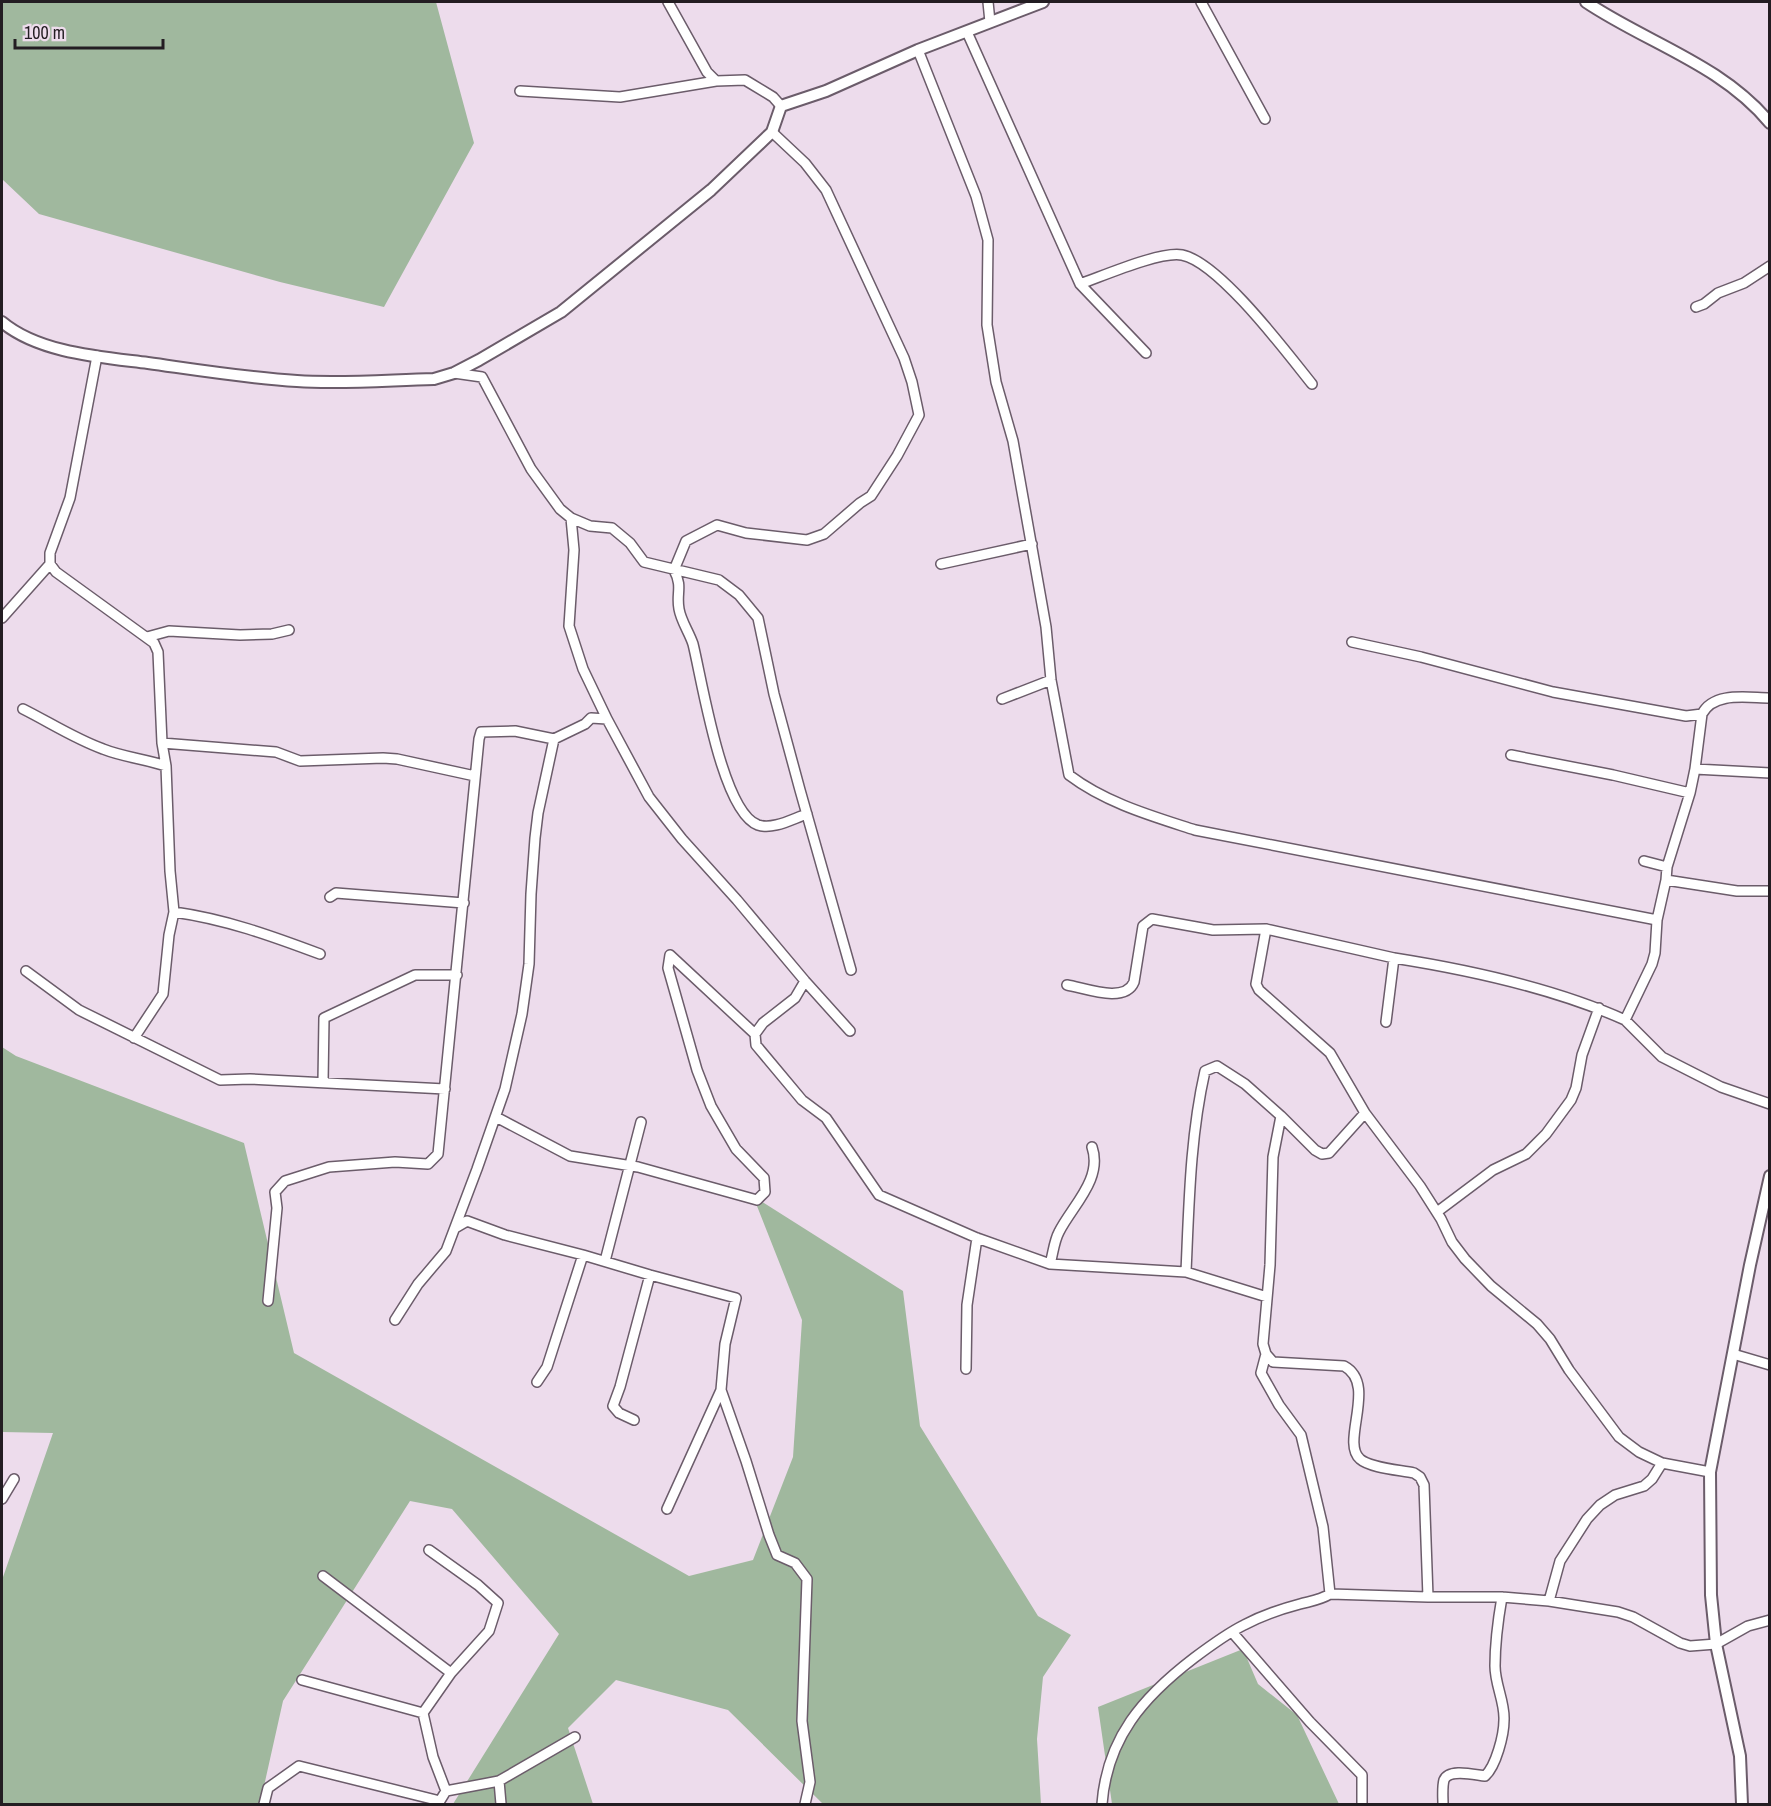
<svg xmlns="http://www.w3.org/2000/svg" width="1771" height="1806" font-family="'Archivo Narrow',sans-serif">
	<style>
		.green { fill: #a0b89e }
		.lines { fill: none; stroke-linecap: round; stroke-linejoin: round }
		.minor-casing { stroke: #6b5c6a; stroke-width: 12 }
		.tertiary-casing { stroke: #6b5c6a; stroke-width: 14 }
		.minor { stroke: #fff; stroke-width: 9 }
		.tertiary { stroke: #fff; stroke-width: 10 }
	</style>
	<rect width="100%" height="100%" fill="#eddcec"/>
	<!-- green -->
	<path class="green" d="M2 2H436L474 143 384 307 280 282 39 214 2 179Z
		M2 1047 16 1056 244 1143 294 1353 689 1576 753 1560 793 1457 802 1320 753 1196 903 1291 920 1426 1038 1616 1071 1635 1043 1677 1037 1739 1041 1804H823L728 1710 616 1680 568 1728 593 1804H453L559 1634 452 1509 410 1501 283 1701 260 1804H2V1580L53 1433 2 1432Z
		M1243 1649 1258 1684 1297 1715 1339 1804H1112L1098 1707Z"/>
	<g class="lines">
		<!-- minor casing -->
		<g class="minor-casing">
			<path id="minor" d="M668 2 707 72 716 81 745 80 773 97 781 106
				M988 2 990 22
				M1201 2 1265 119
				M967 32 1080 284 1146 353
				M918 50 976 196 988 240 987 325 996 382 1013 441 1046 627 1051 680 1069 775C1106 803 1152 816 1195 830L1657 920 1666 880
				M520 91 620 97 716 81
				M772 132 805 163 826 190 904 358 912 382 919 415 897 456 871 496 860 503 824 534 807 540 746 533 717 525 686 541 674 570C683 587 676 593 679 609 681 621 689 632 693 644 702 680 722 812 758 825 773 830 792 819 807 814
				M1080 284C1103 276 1160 251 1182 255 1219 262 1287 353 1312 384
				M1696 307 1704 304 1718 293 1744 283 1770 266
				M97 356 70 498 50 553V564L56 572 154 643 158 652 162 743 276 752 300 761 383 758 397 759 475 776
				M454 373 482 377 531 469 560 509 571 518 590 526 612 528 630 543 644 562 719 580 739 595 758 618 774 694 800 790 851 970
				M941 564 1032 544
				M2 618 50 564
				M147 637 169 631 240 635 272 634 289 630
				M1352 642 1421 657 1553 692 1686 716 1702 714 1695 769
				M1002 699 1051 680
				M23 709C49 722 75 739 103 749 123 757 145 759 166 766
				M1702 714C1714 691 1748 698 1770 698
				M607 719 649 797 682 839 737 900 805 981 850 1031
				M1511 755 1613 775 1690 793 1695 769 1770 773
				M1644 861 1667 867 1690 793
				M1667 867 1666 880 1737 891H1770
				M330 897 336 893 464 903
				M174 912C225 919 272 936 320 954
				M1266 929 1256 984 1259 990 1330 1053 1365 1113
				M1394 958C1470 970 1554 988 1625 1020L1652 964 1655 953 1657 920
				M26 971 79 1010 220 1080 250 1079 445 1089
				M1067 985C1085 988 1125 1004 1134 982L1143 926 1152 919 1213 930 1266 929 1394 958 1386 1022
				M1625 1020 1662 1057 1721 1087 1770 1104
				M755 1034 763 1023 795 998 805 981
				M134 1038 163 994 169 935 174 912 170 871 166 766 162 743
				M323 1082 324 1018 415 975H457
				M1281 1116 1315 1150 1322 1154 1329 1153 1365 1113 1420 1186 1441 1219 1452 1242 1465 1259 1491 1286 1537 1324 1550 1339 1569 1370 1619 1437 1639 1452 1662 1463 1710 1472
				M496 1117 570 1156 638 1167 757 1200 765 1192 764 1178 736 1149 711 1106 697 1070 668 968 670 955 755 1034 756 1045 802 1100 826 1118 879 1195 977 1238 1050 1264 1186 1272C1189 1205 1190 1137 1205 1071L1217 1066 1245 1084 1281 1116 1273 1157 1270 1265 1263 1344 1266 1354 1273 1362 1344 1366C1378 1384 1340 1442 1360 1459 1370 1468 1400 1470 1414 1473L1420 1477 1424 1485 1428 1597H1502L1549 1601 1618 1612 1633 1617 1680 1643 1690 1646 1716 1644 1748 1626 1770 1620
				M1437 1212 1493 1170 1526 1154 1546 1134 1571 1100 1576 1088 1582 1055 1599 1008
				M455 1228 467 1221 505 1235 583 1255 650 1275 736 1298 725 1344 721 1390 746 1461 769 1535 777 1555 795 1563 807 1579 802 1721 810 1782 805 1804
				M605 1261 641 1122
				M1050 1264C1053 1254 1054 1241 1059 1232 1072 1206 1103 1179 1092 1147
				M1186 1272 1267 1297
				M268 1301 277 1208 275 1192 285 1181 329 1167 395 1162 428 1164 438 1154 479 739 481 732 515 731 554 739
				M395 1320 418 1284 446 1251 477 1169 505 1089 522 1014 529 964 531 894 535 838 538 813 554 739 585 724 591 718 607 719 583 669 569 626 574 550 571 518
				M1266 1354 1261 1373 1279 1405 1301 1435 1323 1527 1330 1594
				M1733 1354 1770 1365
				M966 1369 967 1305 977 1238
				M537 1382 547 1367 583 1255
				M634 1420 619 1413 613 1406 620 1387 650 1275
				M2 1499 14 1479
				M667 1509 721 1390
				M429 1550 478 1585 498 1603 489 1631 451 1673 423 1713 433 1757 446 1791 438 1804
				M323 1576 451 1673
				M1549 1601 1560 1561 1587 1519 1600 1505 1615 1495 1644 1486 1652 1479 1662 1463
				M1232 1632 1310 1722 1362 1775V1804
				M302 1680 423 1713
				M499 1781 501 1804
				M446 1791 499 1781 575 1737
				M264 1804 268 1788 299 1766 440 1801
				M1102 1804C1107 1738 1143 1697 1194 1658 1210 1646 1226 1634 1244 1625 1261 1616 1281 1609 1300 1604 1311 1601 1320 1600 1330 1594L1428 1597
				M1443 1804C1443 1798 1442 1787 1444 1780 1449 1768 1475 1775 1485 1776 1496 1766 1504 1735 1504 1720 1505 1702 1495 1685 1495 1666 1495 1643 1498 1620 1502 1597"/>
		</g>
		<!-- tertiary casing -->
		<g class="tertiary-casing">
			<path id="tertiary" d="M1586 2C1647 43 1721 64 1770 123
				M2 322C39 353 101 357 148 363 198 370 247 378 297 381 342 384 389 380 434 379L454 373 479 360 561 312 711 190 772 132 781 106 826 91 918 50 1043 2
				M1742 1804 1740 1756 1716 1644 1711 1595 1710 1472 1750 1265 1770 1176"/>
		</g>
		<!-- minor -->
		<use href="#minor" class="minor"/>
		<!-- tertiary -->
		<use href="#tertiary" class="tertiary"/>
	</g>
	<!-- border -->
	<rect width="1771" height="1806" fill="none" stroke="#231d22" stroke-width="6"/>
	<!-- scale -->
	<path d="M15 39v9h148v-9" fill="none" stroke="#231d22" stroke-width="3"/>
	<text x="24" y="39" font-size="18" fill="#231d22" stroke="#eddcec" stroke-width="4.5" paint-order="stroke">100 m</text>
</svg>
